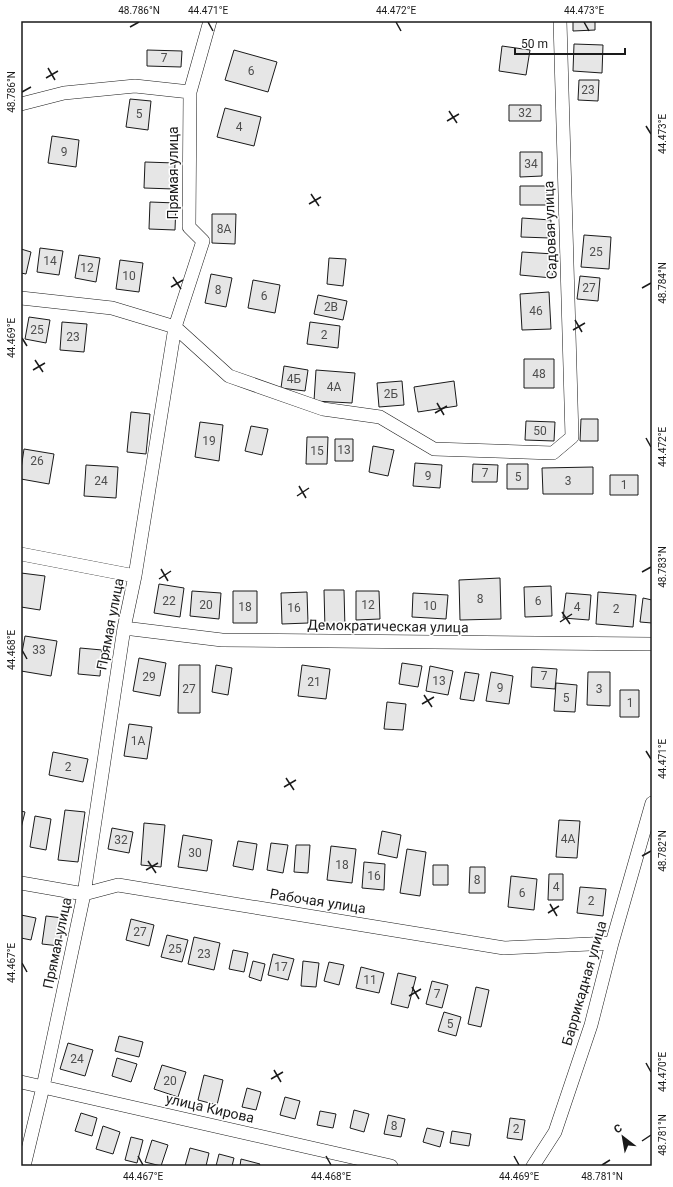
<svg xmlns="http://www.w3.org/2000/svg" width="673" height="1187" font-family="Roboto,sans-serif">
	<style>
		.building { fill: #e6e6e6; stroke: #1a1a1a }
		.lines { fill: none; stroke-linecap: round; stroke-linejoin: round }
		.minor-casing { stroke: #1a1a1a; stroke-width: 14 }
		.minor { stroke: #fff; stroke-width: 13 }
		.ticks { fill: none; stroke: #1a1a1a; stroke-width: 1.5 }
		.labels { text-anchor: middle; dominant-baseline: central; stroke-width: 3; stroke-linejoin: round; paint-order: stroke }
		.number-label { font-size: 12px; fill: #4d4d4d }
		.street-label { font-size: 14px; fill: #1a1a1a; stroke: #fff }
		.neatline { fill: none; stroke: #1a1a1a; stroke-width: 1.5 }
		.ticks-label { font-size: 10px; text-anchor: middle; fill: #1a1a1a }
	</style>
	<rect width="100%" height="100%" fill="#fff"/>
	<!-- building -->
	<path class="building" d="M573 21H595V30L573 31Z
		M574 44 603 45 602 73 573 71Z
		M502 46 530 50 526 75 499 71Z
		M147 50 182 51 181 67 147 66Z
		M234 50 277 62 268 92 225 80Z
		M579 80H599L598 101 578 100Z
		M130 99 151 101 148 130 126 127Z
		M509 105H541V121H509Z
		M225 108 261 117 254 146 217 137Z
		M52 136 79 140 76 167 48 163Z
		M520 152H542V176L520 177Z
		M145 162 175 163 174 189 144 188Z
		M520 186H547L546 205H520Z
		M150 202 176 203 175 230 149 229Z
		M212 214H236L235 244 212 243Z
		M522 218 551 220 550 238 521 237Z
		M584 235 611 237 609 269 581 267Z
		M40 248 63 251 59 275 37 272Z
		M21 249 31 252 26 274 21 273Z
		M522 252 554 254 552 278 520 275Z
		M79 255 100 258 96 282 75 278Z
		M329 258 346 259 343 286 327 284Z
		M120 260 143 263 139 292 116 289Z
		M211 274 232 278 226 307 205 303Z
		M580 276 600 278 598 301 577 299Z
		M253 280 280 285 275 313 248 308Z
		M549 292 551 329 522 330 520 294Z
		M318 295 347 301 343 320 314 314Z
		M29 317 50 320 46 343 25 339Z
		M62 322 87 324 84 352 60 350Z
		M310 322 340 326 338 348 307 344Z
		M524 359H554V388H524Z
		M284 366 308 370 305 391 281 388Z
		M316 370 355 373 352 403 314 401Z
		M402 381 404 405 379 407 377 383Z
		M454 381 457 406 418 412 414 387Z
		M131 412 150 414 146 454 127 452Z
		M581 419H598V441H580Z
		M526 421 555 422 554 441 525 440Z
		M200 422 223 425 219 461 195 457Z
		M251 426 268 429 262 455 245 451Z
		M307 437H328L327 464H306Z
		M335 439H353V461H335Z
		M373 446 394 450 388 476 369 472Z
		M24 449 54 454 49 484 21 479V469Z
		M415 463 442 465 440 488 413 486Z
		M473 464 498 465 497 482H472Z
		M507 464H528V489H507Z
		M86 465 118 467 116 498 84 496Z
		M593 467V494H543L542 468Z
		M610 475H638V495H610Z
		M21 573 45 576 40 610 21 607Z
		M500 578 501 619 460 620 459 580Z
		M159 584 184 588 180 617 154 613Z
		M551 586 552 616 525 617 524 587Z
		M324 590H344L345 629H325Z
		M192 591 221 593 219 619 190 616Z
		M233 591H257V623H233Z
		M356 591H379L380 619 356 620Z
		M307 592 308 623 282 624 281 593Z
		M598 592 636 595 633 627 596 624Z
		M413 593 448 595 446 619 412 617Z
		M566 593 591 595 589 620 563 618Z
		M643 598 652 600V623L640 622Z
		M25 636 57 641 51 676 21 671V658Z
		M80 648 102 650 100 676 78 674Z
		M139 658 166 663 160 696 133 691Z
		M402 663 422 666 418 687 399 684Z
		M179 665H200V713H178Z
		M216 665 232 668 228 695 212 692Z
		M302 665 330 669 326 699 298 696Z
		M430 666 453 671 448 695 426 691Z
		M532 667 557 669 555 689 531 687Z
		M465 672 479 674 474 701 460 699Z
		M491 672 513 676 509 704 486 701Z
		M588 672H610V706L587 705Z
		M556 683 577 685 575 712 554 711Z
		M620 690H639V717H620Z
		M387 702 406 704 403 730 384 729Z
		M129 724 152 727 147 759 124 756Z
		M53 752 88 759 83 782 49 775Z
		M65 810 85 812 78 862 58 860Z
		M21 811 25 812 21 828Z
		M35 816 51 819 46 850 30 847Z
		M559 820 580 821 577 858 556 857Z
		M144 823 165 825 161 867 141 865Z
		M112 828 133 832 129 853 108 849Z
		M382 831 401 835 397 858 378 854Z
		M183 835 212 840 207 871 178 867Z
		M238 841 257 844 253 870 233 866Z
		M271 843 288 845 283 873 267 870Z
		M296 845H310L308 873 294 872Z
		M331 846 356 849 352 883 327 880Z
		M407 849 426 852 420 896 400 893Z
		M364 862 385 864 384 890 362 888Z
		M433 865H448V885H433Z
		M470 867H485V893H469Z
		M549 874H563V900H548Z
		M511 876 537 879 534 910 508 907Z
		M580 887 606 889 603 916 577 913Z
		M21 915 36 918 31 940 21 938Z
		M46 916 63 918 60 946 42 944Z
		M131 919 154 925 149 946 126 940Z
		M167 935 188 940 182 962 161 957Z
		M194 937 220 943 214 970 188 964Z
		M233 950 248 953 244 972 229 969Z
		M273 954 294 959 288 980 268 975Z
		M253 961 265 964 261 981 249 977Z
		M303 961 319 963 316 987 301 986Z
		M329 962 344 965 339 985 324 981Z
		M361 967 384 973 379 993 356 988Z
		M398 973 416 977 408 1008 391 1004Z
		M432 981 448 985 442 1008 426 1004Z
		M476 987 489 990 481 1027 468 1024Z
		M444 1012 461 1017 456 1036 438 1031Z
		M119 1036 143 1042 139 1057 115 1051Z
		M68 1043 93 1050 85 1076 60 1069Z
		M117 1058 137 1064 131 1082 112 1076Z
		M162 1065 186 1072 178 1097 154 1089Z
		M204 1075 223 1080 217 1105 198 1100Z
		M247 1088 261 1092 256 1110 242 1107Z
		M285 1097 300 1101 295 1119 280 1115Z
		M354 1110 369 1114 364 1132 350 1128Z
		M320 1111 336 1114 333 1128 317 1125Z
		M81 1113 97 1118 92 1136 75 1131Z
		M388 1115 405 1119 401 1137 384 1134Z
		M510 1118 525 1120 522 1140 507 1138Z
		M103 1126 120 1132 113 1154 96 1149Z
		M427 1128 444 1132 440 1147 423 1142Z
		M452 1131 471 1134 469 1146 450 1143Z
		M131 1137 143 1140 137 1163 125 1160Z
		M152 1140 168 1145 161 1166 145 1162Z
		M190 1148 209 1153 206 1166H185Z
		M219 1154 234 1158 232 1166H216Z
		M241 1159 260 1164 259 1166H240Z"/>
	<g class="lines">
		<!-- minor casing -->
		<g class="minor-casing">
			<path id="minor" d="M21 104 64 93 135 86 190 92
				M21 298 112 308 175 327 229 376 323 409 380 417 434 449 553 453 572 437 560 21
				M21 554 135 576
				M124 628 222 640 652 644
				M21 883 84 894 118 885 504 948 612 943
				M21 1082 391 1166
				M24 1166 43 1087 84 894 124 628 135 576 175 327 203 241 189 227 190 92 210 21
				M533 1166 555 1132 591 1025 612 943 652 803"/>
		</g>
		<!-- minor -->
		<use href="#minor" class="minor"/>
	</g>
	<!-- ticks -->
	<path class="ticks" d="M208 22 213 31M396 22 401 31M584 22 589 31M130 27 139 22M48 68 55 80M46 78 58 71M22 92 31 87M449 111 457 123M447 121 459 114M646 126 651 134M311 194 319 206M309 204 321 197M173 277 181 289M171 287 183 280M642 288 651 283M575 320 582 332M573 330 585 323M22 338 27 346M35 360 43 372M33 370 45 363M437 403 444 415M435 413 447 406M646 438 651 447M299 486 306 498M297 496 309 488M161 569 168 581M642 572 651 567M159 579 171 571M562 612 570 624M560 622 572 614M22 650 27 659M424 695 432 707M422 704 434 697M646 751 651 759M286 778 294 790M284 787 296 780M642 856 651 851M148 861 156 873M146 870 158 863M550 904 557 916M548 913 559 906M22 963 27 972M412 987 419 999M409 996 421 989M646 1063 651 1072M274 1070 281 1082M271 1079 283 1072M642 1141 651 1135M138 1156 143 1165M326 1156 331 1165M514 1156 519 1165M602 1165 610 1160"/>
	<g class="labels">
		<!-- number labels -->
		<g class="number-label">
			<text x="164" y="58">7</text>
			<text x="251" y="71">6</text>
			<text x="588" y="90">23</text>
			<text x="525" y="113">32</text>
			<text x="139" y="114">5</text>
			<text x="239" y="127">4</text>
			<text x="64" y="152">9</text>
			<text x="531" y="164">34</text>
			<text x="224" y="229">8А</text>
			<text x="596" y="252">25</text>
			<text x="50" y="261">14</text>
			<text x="87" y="268">12</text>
			<text x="129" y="276">10</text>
			<text x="589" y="288">27</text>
			<text x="218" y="290">8</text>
			<text x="264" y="296">6</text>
			<text x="331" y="307">2В</text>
			<text x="536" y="311">46</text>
			<text x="37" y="330">25</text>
			<text x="324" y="335">2</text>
			<text x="73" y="337">23</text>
			<text x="539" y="374">48</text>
			<text x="294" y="379">4Б</text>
			<text x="334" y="387">4А</text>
			<text x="391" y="394">2Б</text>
			<text x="540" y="431">50</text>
			<text x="209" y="441">19</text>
			<text x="344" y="450">13</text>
			<text x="317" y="451">15</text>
			<text x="37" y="461">26</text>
			<text x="485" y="473">7</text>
			<text x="428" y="476">9</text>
			<text x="518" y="477">5</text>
			<text x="101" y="481">24</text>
			<text x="568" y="481">3</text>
			<text x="624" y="485">1</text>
			<text x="480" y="599">8</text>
			<text x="169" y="601">22</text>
			<text x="538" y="601">6</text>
			<text x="206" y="605">20</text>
			<text x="368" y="605">12</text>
			<text x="430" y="606">10</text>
			<text x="245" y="607">18</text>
			<text x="577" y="607">4</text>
			<text x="294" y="608">16</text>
			<text x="616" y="609">2</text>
			<text x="39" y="650">33</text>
			<text x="544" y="676">7</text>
			<text x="149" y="677">29</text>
			<text x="439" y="681">13</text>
			<text x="314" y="682">21</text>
			<text x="500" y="688">9</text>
			<text x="189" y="689">27</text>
			<text x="599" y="689">3</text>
			<text x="566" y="698">5</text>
			<text x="630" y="703">1</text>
			<text x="138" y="741">1А</text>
			<text x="68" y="767">2</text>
			<text x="568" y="839">4А</text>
			<text x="121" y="840">32</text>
			<text x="195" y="853">30</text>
			<text x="342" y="865">18</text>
			<text x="374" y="876">16</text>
			<text x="477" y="880">8</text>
			<text x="556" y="887">4</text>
			<text x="522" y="893">6</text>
			<text x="591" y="901">2</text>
			<text x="140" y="932">27</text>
			<text x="175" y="949">25</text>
			<text x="204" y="954">23</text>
			<text x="281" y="967">17</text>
			<text x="370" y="980">11</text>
			<text x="437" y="994">7</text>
			<text x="450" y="1024">5</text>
			<text x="77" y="1059">24</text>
			<text x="170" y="1081">20</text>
			<text x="394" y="1126">8</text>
			<text x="516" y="1129">2</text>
		</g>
		<!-- street labels -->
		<g class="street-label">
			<text transform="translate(173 173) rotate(-90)">Прямая улица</text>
			<text transform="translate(550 230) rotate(-92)">Садовая улица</text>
			<text transform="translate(110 624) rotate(-79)">Прямая улица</text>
			<text transform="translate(388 626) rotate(1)">Демократическая улица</text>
			<text transform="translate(318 901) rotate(9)">Рабочая улица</text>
			<text transform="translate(57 943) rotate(-78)">Прямая улица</text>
			<text transform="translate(584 983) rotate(-74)">Баррикадная улица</text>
			<text transform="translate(210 1108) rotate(13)">улица Кирова</text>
		</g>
	</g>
	<!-- border -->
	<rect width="673" height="1187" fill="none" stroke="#ffffff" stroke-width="44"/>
	<!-- north arrow -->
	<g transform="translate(623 1137) rotate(329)" stroke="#ffffff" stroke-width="3" paint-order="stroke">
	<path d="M0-3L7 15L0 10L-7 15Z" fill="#1a1a1a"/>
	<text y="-6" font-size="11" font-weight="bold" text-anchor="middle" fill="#1a1a1a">С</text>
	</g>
	<!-- scale -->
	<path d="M515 48v6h110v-6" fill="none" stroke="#1a1a1a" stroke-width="2"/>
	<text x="521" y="48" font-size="12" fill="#1a1a1a" stroke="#ffffff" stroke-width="3" paint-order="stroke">50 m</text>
	<rect x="22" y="22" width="629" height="1143" class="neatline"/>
	<g class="ticks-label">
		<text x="139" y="14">48.786°N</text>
		<text x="208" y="14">44.471°E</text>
		<text x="396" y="14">44.472°E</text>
		<text x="584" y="14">44.473°E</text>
		<text transform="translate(11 92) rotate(-90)" y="4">48.786°N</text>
		<text transform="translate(662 134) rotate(-90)" y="4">44.473°E</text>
		<text transform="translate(662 283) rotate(-90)" y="4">48.784°N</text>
		<text transform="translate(11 338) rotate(-90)" y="4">44.469°E</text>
		<text transform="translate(662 447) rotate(-90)" y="4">44.472°E</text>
		<text transform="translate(662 567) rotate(-90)" y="4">48.783°N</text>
		<text transform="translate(11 650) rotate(-90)" y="4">44.468°E</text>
		<text transform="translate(662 759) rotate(-90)" y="4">44.471°E</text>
		<text transform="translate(662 851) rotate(-90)" y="4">48.782°N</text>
		<text transform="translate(11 963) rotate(-90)" y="4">44.467°E</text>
		<text transform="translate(662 1072) rotate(-90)" y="4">44.470°E</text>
		<text transform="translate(662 1135) rotate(-90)" y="4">48.781°N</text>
		<text x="143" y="1180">44.467°E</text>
		<text x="331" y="1180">44.468°E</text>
		<text x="519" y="1180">44.469°E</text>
		<text x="602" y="1180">48.781°N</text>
	</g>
</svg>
